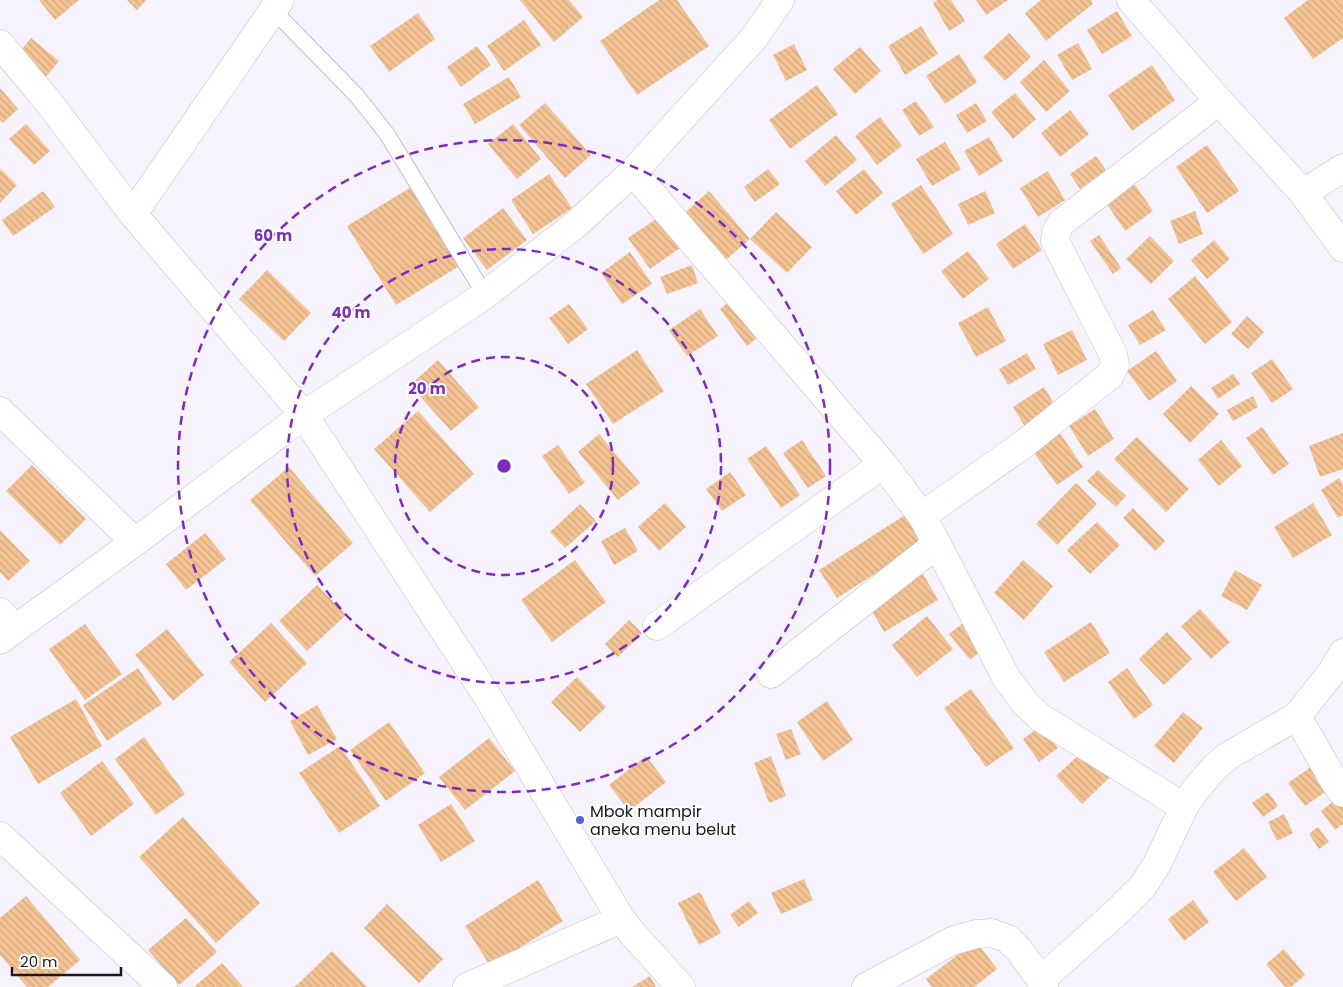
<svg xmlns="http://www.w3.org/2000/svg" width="1343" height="987" font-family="Poppins,sans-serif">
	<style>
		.building { fill: url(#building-back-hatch) }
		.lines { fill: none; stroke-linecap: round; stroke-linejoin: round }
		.service-casing { stroke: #c1bdc9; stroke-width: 17 }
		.minor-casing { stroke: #c1bdc9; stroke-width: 29 }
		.tertiary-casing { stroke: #c1bdc9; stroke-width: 29 }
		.service { stroke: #fff; stroke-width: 15 }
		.minor { stroke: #fff; stroke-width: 28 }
		.tertiary { stroke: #fff; stroke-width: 28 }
		.ring { fill: none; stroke: #7b2cbf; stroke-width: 2.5; stroke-dasharray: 9 6 }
		.poi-dot { fill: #4963d7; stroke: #fff; stroke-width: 2 }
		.labels { text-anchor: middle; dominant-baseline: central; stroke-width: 4; stroke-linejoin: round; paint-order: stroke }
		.poi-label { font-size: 16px; fill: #1a181d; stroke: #fff; text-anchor: start }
		.centre { fill: #7b2cbf; stroke: #fff; stroke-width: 2.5 }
		.ring-label { font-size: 15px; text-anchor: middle; font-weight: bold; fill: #7b2cbf; stroke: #fff; stroke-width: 4; stroke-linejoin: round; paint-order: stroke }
	</style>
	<defs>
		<pattern id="building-back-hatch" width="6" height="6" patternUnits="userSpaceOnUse" patternTransform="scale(1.25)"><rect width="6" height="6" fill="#f4c394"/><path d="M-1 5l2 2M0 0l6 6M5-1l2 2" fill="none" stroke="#d1a77f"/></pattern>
	</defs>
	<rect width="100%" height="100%" fill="#f6f3fe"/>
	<!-- building -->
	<path class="building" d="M39 0H79L55 20Z
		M127 0H146L137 10Z
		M520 0H569L583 17 554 42Z
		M659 0H677L709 46 637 95 600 41Z
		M938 0H951L965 21 949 31 933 3Z
		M976 0H1008L986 15Z
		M1041 0H1091L1093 4 1046 41 1025 13Z
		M1308 0H1343V38L1313 59 1284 18Z
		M1117 11 1132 36 1102 54 1087 30Z
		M418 13 435 39 389 72 370 46Z
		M524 20 541 45 504 71 487 46Z
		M921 26 938 54 905 75 888 46Z
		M1009 33 1031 57 1005 81 983 57Z
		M31 38 59 61 44 79 16 56Z
		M1078 43 1092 69 1072 80 1057 55Z
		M794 44 807 70 786 81 773 55Z
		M477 46 491 65 461 87 447 67Z
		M860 47 881 71 855 94 833 69Z
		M959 54 977 82 945 104 926 76Z
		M1044 60 1070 91 1046 112 1020 82Z
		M1152 65 1175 100 1132 131 1108 95Z
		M509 77 521 97 475 124 463 104Z
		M817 85 838 114 790 149 769 120Z
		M0 88 18 109 3 123 0 120Z
		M1015 93 1036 119 1013 139 991 112Z
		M916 101 934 127 919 136 902 110Z
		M545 103 591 155 565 178 519 125Z
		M976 103 987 121 967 133 956 115Z
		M1070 110 1089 134 1060 157 1041 133Z
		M880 117 902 146 877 165 855 136Z
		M26 124 50 151 34 165 9 139Z
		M513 124 541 159 517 179 488 144Z
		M836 135 857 160 825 186 805 161Z
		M989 137 1003 161 979 176 964 151Z
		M945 142 961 169 932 186 916 159Z
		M1207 145 1239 191 1207 213 1176 167Z
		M1096 156 1106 170 1080 189 1070 174Z
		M0 168 17 185 0 203Z
		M768 169 780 184 755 202 744 187Z
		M864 169 883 193 856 215 836 191Z
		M1048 171 1065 200 1038 217 1020 188Z
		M549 174 572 208 533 234 511 200Z
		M1131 179 1153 211 1125 231 1103 198Z
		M921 185 953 234 923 254 891 204Z
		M413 186 461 265 396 305 347 226Z
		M43 191 55 207 13 236 2 220Z
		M709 191 750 239 776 212 812 247 787 273 750 239 721 264 679 218Z
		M985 191 995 213 968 225 958 204Z
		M503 208 527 240 487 270 463 238Z
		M1195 211 1203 234 1179 244 1170 221Z
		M662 215 683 246 650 269 628 238Z
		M1025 224 1042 250 1013 269 996 244Z
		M1099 235 1121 268 1113 274 1090 241Z
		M1150 236 1174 261 1151 284 1126 259Z
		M1214 240 1230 259 1207 279 1191 260Z
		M968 251 989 279 963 299 941 271Z
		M630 252 652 284 622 304 601 273Z
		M692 265 698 283 667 294 660 277Z
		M267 270 311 313 284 341 239 299Z
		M1195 276 1232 322 1205 344 1168 299Z
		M734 298 762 334 747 346 720 309Z
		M569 304 588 329 568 344 549 318Z
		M988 307 1006 341 976 357 958 323Z
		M700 309 718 336 687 356 669 330Z
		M1153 310 1166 330 1140 345 1128 325Z
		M1247 316 1264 332 1248 349 1231 334Z
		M1072 330 1087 360 1058 375 1043 344Z
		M637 350 664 391 613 424 586 384Z
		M1156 351 1177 381 1149 401 1127 371Z
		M1027 353 1036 369 1008 385 999 369Z
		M1272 359 1293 389 1272 403 1251 373Z
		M438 360 479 407 451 431 410 385Z
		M1233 374 1240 384 1218 399 1211 388Z
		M1191 386 1219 414 1190 443 1163 414Z
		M1044 387 1060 414 1029 433 1013 407Z
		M1253 396 1258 407 1233 421 1227 410Z
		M1095 409 1114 439 1088 456 1069 426Z
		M418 411 474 474 430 512 374 449Z
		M1262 427 1289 464 1273 475 1246 438Z
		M1060 433 1083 467 1057 485 1034 453Z
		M1343 433V469L1320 477 1309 446Z
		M599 434 640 483 618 500 578 452Z
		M1137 437 1189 489 1166 512 1114 459Z
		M802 440 826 476 808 488 783 453Z
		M1221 440 1242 466 1219 486 1198 460Z
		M558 445 585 483 569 494 542 456Z
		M766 446 800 495 781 508 747 459Z
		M32 465 86 519 60 545 6 491Z
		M289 467 353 543 315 576 250 500Z
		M1098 470 1126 496 1116 507 1087 481Z
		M730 472 746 495 722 511 706 489Z
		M1339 478 1343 484V515L1338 518 1321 490Z
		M1076 483 1097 504 1057 545 1036 524Z
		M665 503 686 527 659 551 638 527Z
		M1313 503 1332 535 1293 558 1274 527Z
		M580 504 596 521 565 548 550 532Z
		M1133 508 1165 541 1155 551 1123 518Z
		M913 510 931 538 837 598 819 570Z
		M1097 522 1120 545 1090 574 1067 550Z
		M625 528 638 551 614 565 601 541Z
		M0 530 30 561 8 581 0 572Z
		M205 533 226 559 186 590 166 564Z
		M575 560 606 602 552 642 521 600Z
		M1023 560 1053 586 1024 620 994 593Z
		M1235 570 1262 585 1247 610 1221 596Z
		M923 574 938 600 884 632 869 606Z
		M317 585 346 615 307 651 279 621Z
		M1200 609 1230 642 1211 659 1181 626Z
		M927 616 953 649 917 677 892 645Z
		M629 620 642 633 618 657 605 644Z
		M967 620 987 646 970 660 949 634Z
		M1091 622 1110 653 1064 682 1044 652Z
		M271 623 307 663 265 702 229 662Z
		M85 624 122 674 85 700 49 649Z
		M167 629 204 675 173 701 135 655Z
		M1167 632 1192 659 1164 685 1139 659Z
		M138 668 162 704 107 741 83 705Z
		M1127 668 1153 705 1134 719 1108 682Z
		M577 677 606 707 580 732 551 702Z
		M971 689 1014 748 986 767 944 708Z
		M76 699 102 746 38 784 10 737Z
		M827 701 853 740 823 761 797 722Z
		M317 705 337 739 308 755 290 721Z
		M1183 712 1203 728 1174 763 1154 746Z
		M389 722 425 773 386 801 350 750Z
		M1042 725 1058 748 1039 762 1023 739Z
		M791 729 801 754 786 760 776 734Z
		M144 737 185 794 156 815 115 759Z
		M489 738 515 771 465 810 439 777Z
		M340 746 380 806 339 833 299 773Z
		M1084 750 1110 777 1082 804 1056 776Z
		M646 756 666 782 629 811 609 785Z
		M771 756 786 796 769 803 754 763Z
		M102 761 134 804 91 836 60 793Z
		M1315 764 1331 788 1305 806 1288 783Z
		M1268 792 1278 806 1263 817 1252 803Z
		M1341 795 1343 797V824L1335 830 1321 811Z
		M451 804 475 841 441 862 418 825Z
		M1284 814 1293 833 1277 841 1268 822Z
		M183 817 260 903 216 943 139 857Z
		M1318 827 1329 842 1319 849 1309 834Z
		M1244 848 1267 877 1236 901 1213 872Z
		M804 879 813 900 781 914 771 893Z
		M538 880 563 921 490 966 465 926Z
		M700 892 721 933 699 945 678 903Z
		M26 896 80 960 48 987H27L0 955V918Z
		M1193 900 1209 922 1184 941 1168 919Z
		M749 901 758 913 739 927 730 915Z
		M387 904 443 959 419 983 364 928Z
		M186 918 217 952 179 985 148 950Z
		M976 941 997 969 974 987H932L926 979Z
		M1284 949 1305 975 1291 987H1285L1266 964Z
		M332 951 367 987H294L299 983Z
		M222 963 243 987H194Z
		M650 976 656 987H632Z"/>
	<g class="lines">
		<!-- service casing -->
		<g class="service-casing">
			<path id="service" d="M273 10 357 96 387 134 485 295"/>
		</g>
		<!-- minor casing -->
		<g class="minor-casing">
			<path id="minor" d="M1131 0 1219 101 1303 193 1343 248
				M0 44 50 104 133 214 304 415 489 699 621 919 632 933 681 987
				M633 172 883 464 922 516 937 544 1007 679 1025 703 1041 718 1184 807
				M1303 193 1343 168
				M133 214 280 0
				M0 411 135 542
				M922 516 1024 444 1110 375 1115 365 1113 354 1055 241 1056 232 1061 223 1219 101
				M0 612 15 629
				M657 626 883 464
				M771 674 937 544
				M1297 716 1334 781 1343 793
				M0 836 163 987
				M1041 980 1117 912 1143 886 1157 864 1184 807 1196 789 1215 767 1228 756 1297 716 1332 672 1343 653
				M467 987 621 919
				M866 987 952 941 976 934 992 933 1008 939 1019 950 1041 980 1044 987"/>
		</g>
		<!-- tertiary casing -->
		<g class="tertiary-casing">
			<path id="tertiary" d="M0 640 135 542 304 415 485 295 575 225 633 172 754 38 780 0"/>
		</g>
		<!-- service -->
		<use href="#service" class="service"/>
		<!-- minor -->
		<use href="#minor" class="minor"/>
		<!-- tertiary -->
		<use href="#tertiary" class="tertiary"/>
	</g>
	<!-- distance rings -->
	<g class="ring">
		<circle cx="504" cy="466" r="109"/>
		<circle cx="504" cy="466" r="217"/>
		<circle cx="504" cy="466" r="326"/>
	</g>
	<!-- markers -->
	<circle class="poi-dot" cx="580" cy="820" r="5"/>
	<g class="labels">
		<!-- poi labels -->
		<g class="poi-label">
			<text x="590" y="811">Mbok mampir<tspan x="590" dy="18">aneka menu belut</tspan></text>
		</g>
	</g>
	<circle cx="504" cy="466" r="8" class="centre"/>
	<g class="ring-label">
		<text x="273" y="241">60 m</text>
		<text x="351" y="318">40 m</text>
		<text x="427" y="394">20 m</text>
	</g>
	<!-- scale -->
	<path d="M12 967v8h109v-8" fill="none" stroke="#1a181d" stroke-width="2.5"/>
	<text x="20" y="967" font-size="15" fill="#1a181d" stroke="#ffffff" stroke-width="4" paint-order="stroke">20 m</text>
</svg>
